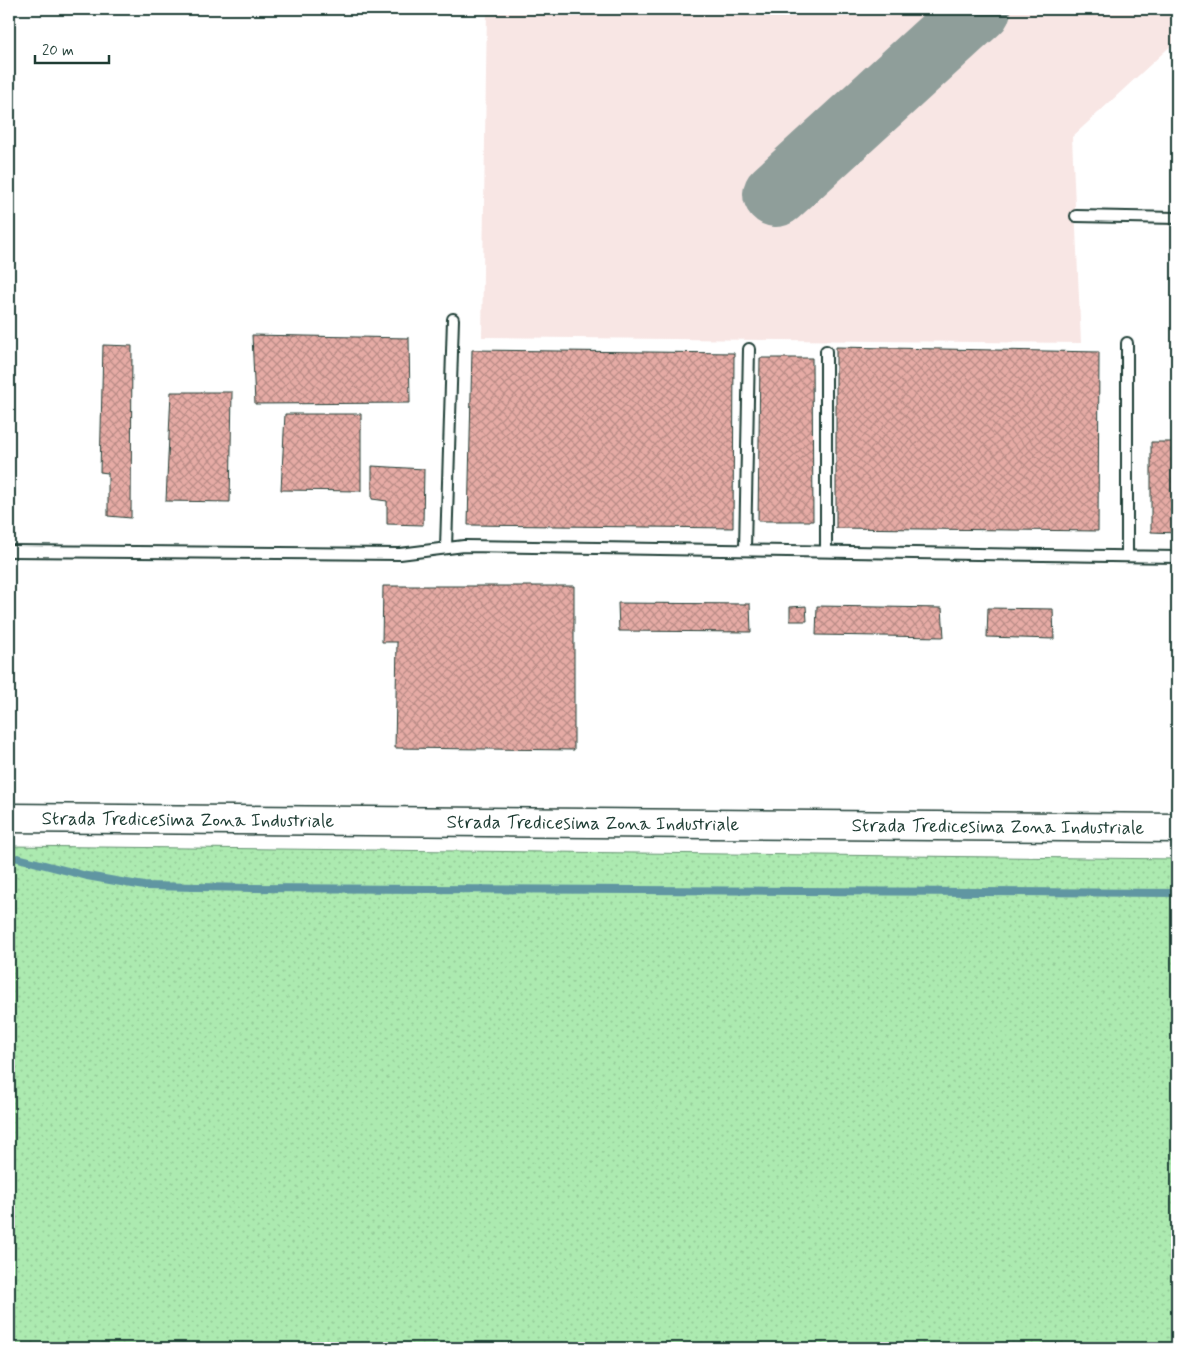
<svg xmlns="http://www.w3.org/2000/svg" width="1186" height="1357" font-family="Mynerve,sans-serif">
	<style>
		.built { fill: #f8e6e4 }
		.grass { fill: url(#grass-dots); stroke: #669472 }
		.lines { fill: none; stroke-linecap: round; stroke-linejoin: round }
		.stream { stroke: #6096a2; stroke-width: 8 }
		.taxiway { stroke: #8f9e9a; stroke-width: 66 }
		.building { fill: url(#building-cross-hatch); stroke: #1f3d34 }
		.lane-casing { stroke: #1f3d34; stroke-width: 14 }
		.secondary-casing { stroke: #1f3d34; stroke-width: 31 }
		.lane { stroke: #fff; stroke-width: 10 }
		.secondary { stroke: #fff; stroke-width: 28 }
		.labels { text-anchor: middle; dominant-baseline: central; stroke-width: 4; stroke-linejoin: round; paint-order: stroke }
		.street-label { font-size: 19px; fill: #1f3d34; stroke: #fff }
	</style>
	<defs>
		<pattern id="grass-dots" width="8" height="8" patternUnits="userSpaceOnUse" patternTransform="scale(1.25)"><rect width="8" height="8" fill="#aceab0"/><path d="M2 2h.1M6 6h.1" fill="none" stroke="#94ca98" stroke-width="1.8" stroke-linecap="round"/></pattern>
		<pattern id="building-cross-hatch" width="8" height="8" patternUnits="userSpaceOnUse" patternTransform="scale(1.25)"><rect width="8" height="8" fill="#e6aba5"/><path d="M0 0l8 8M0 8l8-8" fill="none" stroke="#ba8c87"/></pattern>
	</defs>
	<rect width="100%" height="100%" fill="#fff"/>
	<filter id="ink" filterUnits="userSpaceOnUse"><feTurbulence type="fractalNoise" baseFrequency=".02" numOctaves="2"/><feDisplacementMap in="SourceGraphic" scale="10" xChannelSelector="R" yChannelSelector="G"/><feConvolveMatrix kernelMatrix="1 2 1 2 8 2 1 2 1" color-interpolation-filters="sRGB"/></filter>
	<g filter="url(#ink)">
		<!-- built -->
		<path class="built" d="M487 9H1177V40L1072 137 1081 343 482 337Z"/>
		<!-- grass -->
		<path class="grass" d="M9 846 1177 859V1348H9Z"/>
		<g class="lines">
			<!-- stream -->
			<path class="stream" d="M18 858 87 876 144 886 252 888 1177 893"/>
			<!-- taxiway -->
			<path class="taxiway" d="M776 194 978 9"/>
		</g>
		<!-- building -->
		<path class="building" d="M252 335 409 338 410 403 255 404Z
			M103 345 132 346 131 518 108 516V473L100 472Z
			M836 347 1099 352 1098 531 836 528Z
			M472 350 734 353 733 528 468 525Z
			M760 358H812L813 521H758Z
			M171 392H232L230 502 166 501Z
			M285 414H361V491L281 490Z
			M1151 442H1177V533L1151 532Z
			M372 466 424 469 423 525 387 524V501L372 499Z
			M383 586H574V750L395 748 397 642H382Z
			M618 603 750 604 751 632 619 631Z
			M806 606 807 621H790V607Z
			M817 606 942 608 944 637 816 635Z
			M988 608 1053 609 1054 639 987 637Z"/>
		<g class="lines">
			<!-- lane casing -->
			<g class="lane-casing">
				<path id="lane" d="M1076 216 1177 218
					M1127 343V556
					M826 351V551
					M446 548 453 319
					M745 550 749 349
					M9 551 400 554 464 546 1177 557"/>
			</g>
			<!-- secondary casing -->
			<g class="secondary-casing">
				<g id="secondary">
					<path id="s1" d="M9 818 1177 828"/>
				</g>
			</g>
			<!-- lane -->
			<use href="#lane" class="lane"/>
			<!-- secondary -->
			<use href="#secondary" class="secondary"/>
		</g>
	</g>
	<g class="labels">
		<!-- street labels -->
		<g class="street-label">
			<text stroke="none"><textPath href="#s1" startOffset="179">Strada Tredicesima Zona Industriale</textPath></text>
			<text stroke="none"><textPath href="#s1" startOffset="584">Strada Tredicesima Zona Industriale</textPath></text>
			<text stroke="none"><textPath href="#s1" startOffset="989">Strada Tredicesima Zona Industriale</textPath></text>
		</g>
	</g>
	<!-- margin -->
	<rect width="1186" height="1357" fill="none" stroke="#fff" stroke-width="30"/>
	<rect x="15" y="15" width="1156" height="1327" fill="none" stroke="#1f3d34" stroke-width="2" filter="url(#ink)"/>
	<!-- scale -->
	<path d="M35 55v8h74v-8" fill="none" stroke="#1f3d34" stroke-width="2.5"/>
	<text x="42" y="55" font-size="15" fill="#1f3d34" stroke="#ffffff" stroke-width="4" paint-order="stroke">20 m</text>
</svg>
